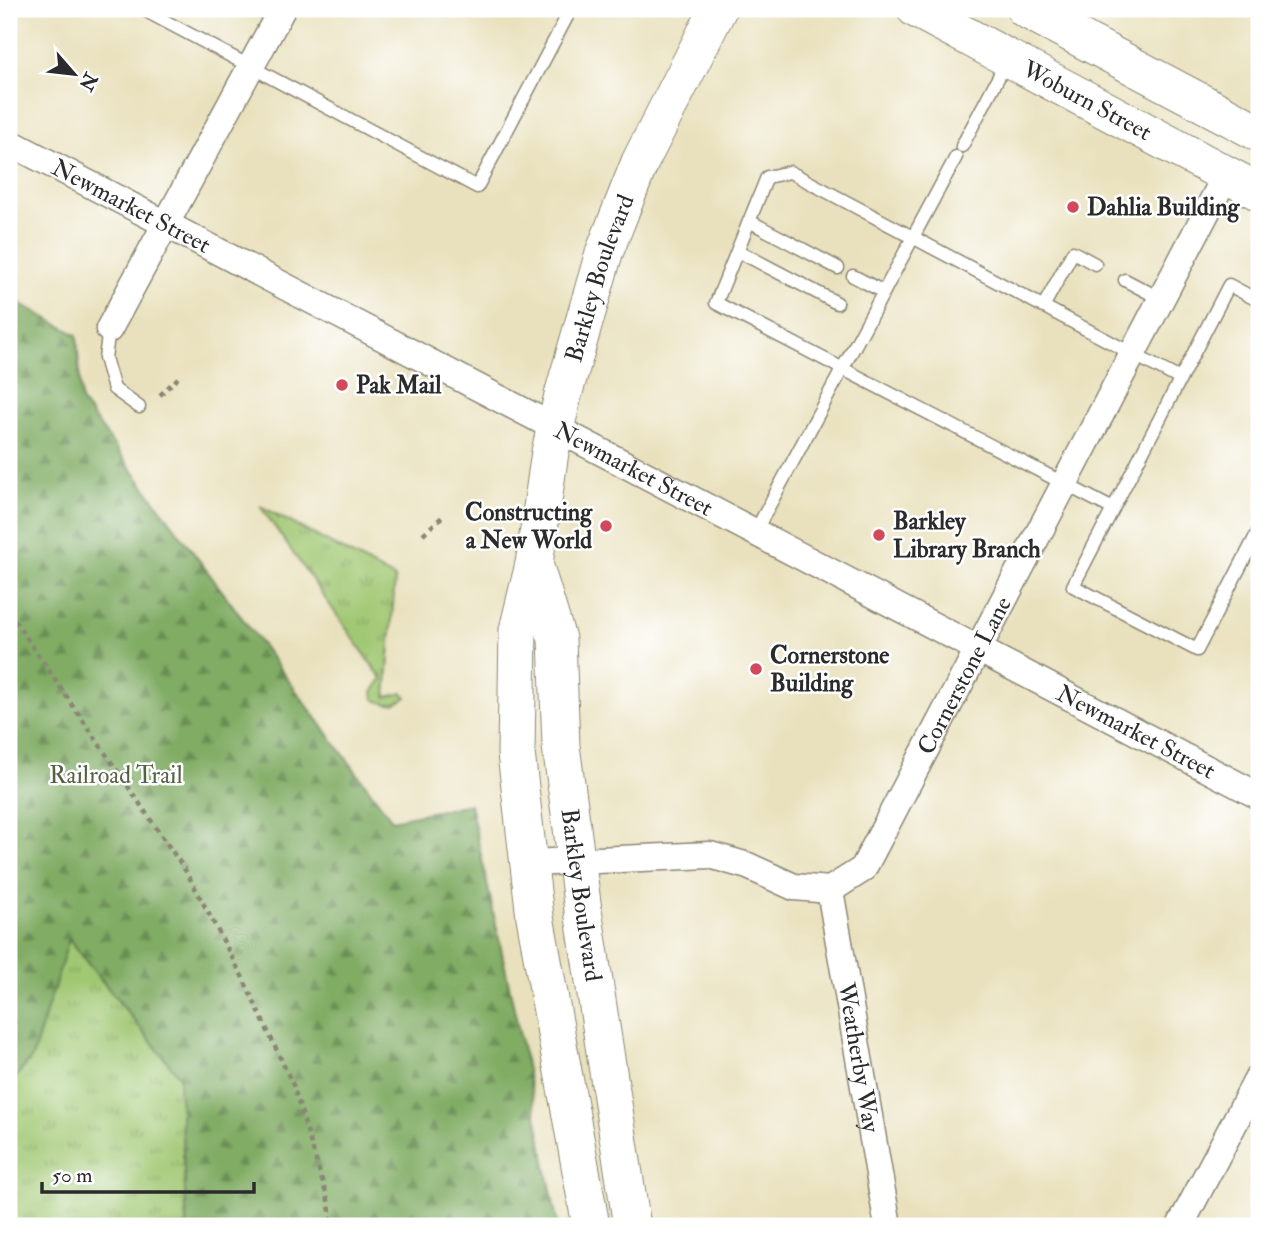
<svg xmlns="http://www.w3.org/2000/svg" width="1268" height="1235" font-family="'IM FELL Double Pica',serif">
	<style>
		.grass { fill: url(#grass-tufts); stroke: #66794e; stroke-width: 2 }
		.forest { fill: url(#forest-firs); stroke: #566c48; stroke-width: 2 }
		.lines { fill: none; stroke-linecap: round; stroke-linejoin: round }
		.lane-casing { stroke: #8a8674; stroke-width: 15 }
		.street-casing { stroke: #8a8674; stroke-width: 29 }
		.secondary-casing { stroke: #8a8674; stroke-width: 39 }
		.path { stroke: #8a8674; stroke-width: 4.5; stroke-dasharray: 5 5; stroke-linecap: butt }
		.lane { stroke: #fff; stroke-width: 12 }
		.street { stroke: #fff; stroke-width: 26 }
		.secondary { stroke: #fff; stroke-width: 37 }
		.poi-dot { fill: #d1495b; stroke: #fff; stroke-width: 2.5 }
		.labels { text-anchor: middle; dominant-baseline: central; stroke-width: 5; stroke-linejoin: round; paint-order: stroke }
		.street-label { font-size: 24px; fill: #2b2b2b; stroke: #fff }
		.poi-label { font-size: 24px; font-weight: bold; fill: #2b2b2b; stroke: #fff; text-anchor: start }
		.park-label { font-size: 24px; fill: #546244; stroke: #fff }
	</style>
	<defs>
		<pattern id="grass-tufts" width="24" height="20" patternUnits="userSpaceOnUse" patternTransform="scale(1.75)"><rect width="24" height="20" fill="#a0c772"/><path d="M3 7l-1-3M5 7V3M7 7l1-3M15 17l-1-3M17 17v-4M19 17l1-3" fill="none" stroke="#83a25e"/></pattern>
		<pattern id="forest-firs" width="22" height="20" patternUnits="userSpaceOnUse" patternTransform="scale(1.75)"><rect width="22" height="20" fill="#80ac64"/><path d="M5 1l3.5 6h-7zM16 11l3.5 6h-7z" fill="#698c53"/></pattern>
	</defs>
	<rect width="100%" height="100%" fill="#fff"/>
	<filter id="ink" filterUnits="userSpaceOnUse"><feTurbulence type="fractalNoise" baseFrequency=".0143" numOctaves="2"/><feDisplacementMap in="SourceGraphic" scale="14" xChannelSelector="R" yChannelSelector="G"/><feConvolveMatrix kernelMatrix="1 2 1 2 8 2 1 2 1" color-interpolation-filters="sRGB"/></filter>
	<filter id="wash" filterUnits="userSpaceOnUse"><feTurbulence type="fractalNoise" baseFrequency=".00686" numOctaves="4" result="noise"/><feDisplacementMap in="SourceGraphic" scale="28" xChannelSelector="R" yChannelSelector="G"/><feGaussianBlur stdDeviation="1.57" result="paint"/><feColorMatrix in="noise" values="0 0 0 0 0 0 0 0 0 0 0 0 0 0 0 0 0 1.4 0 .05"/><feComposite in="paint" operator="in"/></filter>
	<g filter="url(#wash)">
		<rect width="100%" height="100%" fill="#e9e1bd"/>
		<!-- grass -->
		<path class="grass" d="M260 506 395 578 386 697 403 693 407 697C396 706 386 706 374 699L373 692 382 679Z
			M68 939 179 1076 187 1226H9V1085L32 1057Z"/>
		<!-- forest -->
		<path class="forest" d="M9 297 77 335 81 401 392 820 470 804 524 1055 558 1226H187L179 1076 69 939 32 1058 9 1085Z"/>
	</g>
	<g filter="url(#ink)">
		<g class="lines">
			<!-- lane casing -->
			<g class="lane-casing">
				<path id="lane" d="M142 9 477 187 571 9
					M962 146 1007 61
					M749 221 838 268
					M738 251 837 303
					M853 276 884 292
					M1125 280 1161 299
					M1259 301 1229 285 1073 586 1197 650 1259 530
					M1043 307 1073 252 1095 264
					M109 329 105 358 114 389 139 407
					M1113 509 716 303 767 177 790 172 1180 379
					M755 532 956 157"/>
			</g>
			<!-- street casing -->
			<g class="street-casing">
				<g id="street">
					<path id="s1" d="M9 142 1259 796"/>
					<path d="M109 329 282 9"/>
					<path id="s2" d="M529 863 710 855 748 866 794 887 830 890 863 869 1226 175"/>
					<path id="s3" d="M830 890 888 1226"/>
					<path d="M1180 1226 1259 1076"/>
				</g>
			</g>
			<!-- secondary casing -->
			<g class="secondary-casing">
				<g id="secondary">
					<path id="s4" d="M916 9 1259 192"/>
					<path d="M1025 9 1259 133"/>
					<path id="s5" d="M534 564 557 639 561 746 583 910 632 1226"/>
					<path id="s6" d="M591 1226 535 917 516 753 518 630 534 564 550 452 563 395 604 253 640 162 718 9"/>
				</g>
			</g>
			<!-- path -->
			<path class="path" d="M160 395 178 378
				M423 534 442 517
				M9 612 187 873 242 976 293 1085 328 1200 333 1226"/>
			<!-- lane -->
			<use href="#lane" class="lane"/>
			<!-- street -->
			<use href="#street" class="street"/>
			<!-- secondary -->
			<use href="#secondary" class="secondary"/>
		</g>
	</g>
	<!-- markers -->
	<g class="poi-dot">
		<circle cx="1073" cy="207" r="7"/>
		<circle cx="342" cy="385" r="7"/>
		<circle cx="606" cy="526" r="7"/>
		<circle cx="879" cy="535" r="7"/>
		<circle cx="756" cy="669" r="7"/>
	</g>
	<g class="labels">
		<!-- street labels -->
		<g class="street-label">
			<text stroke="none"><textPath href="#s4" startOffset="194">Woburn Street</textPath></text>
			<text stroke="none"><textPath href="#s1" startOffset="138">Newmarket Street</textPath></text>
			<text stroke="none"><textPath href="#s6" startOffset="964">Barkley Boulevard</textPath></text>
			<text stroke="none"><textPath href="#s1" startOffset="705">Newmarket Street</textPath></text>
			<text stroke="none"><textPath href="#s2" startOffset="565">Cornerstone Lane</textPath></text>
			<text stroke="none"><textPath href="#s1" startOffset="1272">Newmarket Street</textPath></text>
			<text stroke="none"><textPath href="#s5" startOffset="336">Barkley Boulevard</textPath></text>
			<text stroke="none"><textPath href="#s3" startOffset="170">Weatherby Way</textPath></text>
		</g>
		<!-- poi labels -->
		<g class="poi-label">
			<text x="1087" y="207">Dahlia Building</text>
			<text x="356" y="385">Pak Mail</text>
			<text x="592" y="512" text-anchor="end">Constructing<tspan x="592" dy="28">a New World</tspan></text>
			<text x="893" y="521">Barkley<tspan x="893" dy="28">Library Branch</tspan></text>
			<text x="770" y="655">Cornerstone<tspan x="770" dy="28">Building</tspan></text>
		</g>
		<!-- park labels -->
		<g class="park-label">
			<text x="116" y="775">Railroad Trail</text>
		</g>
	</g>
	<!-- margin -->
	<rect width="1268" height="1235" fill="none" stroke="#fff" stroke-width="35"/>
	<!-- north arrow -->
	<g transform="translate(74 74) rotate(118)" stroke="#ffffff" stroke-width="5" paint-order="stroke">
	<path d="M0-5L12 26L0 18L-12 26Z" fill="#2b2b2b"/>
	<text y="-10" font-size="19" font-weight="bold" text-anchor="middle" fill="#2b2b2b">N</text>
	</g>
	<!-- scale -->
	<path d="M42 1182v10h212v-10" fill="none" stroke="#2b2b2b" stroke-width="3.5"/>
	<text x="52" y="1182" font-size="21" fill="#2b2b2b" stroke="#ffffff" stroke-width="5" paint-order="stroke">50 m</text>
</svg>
